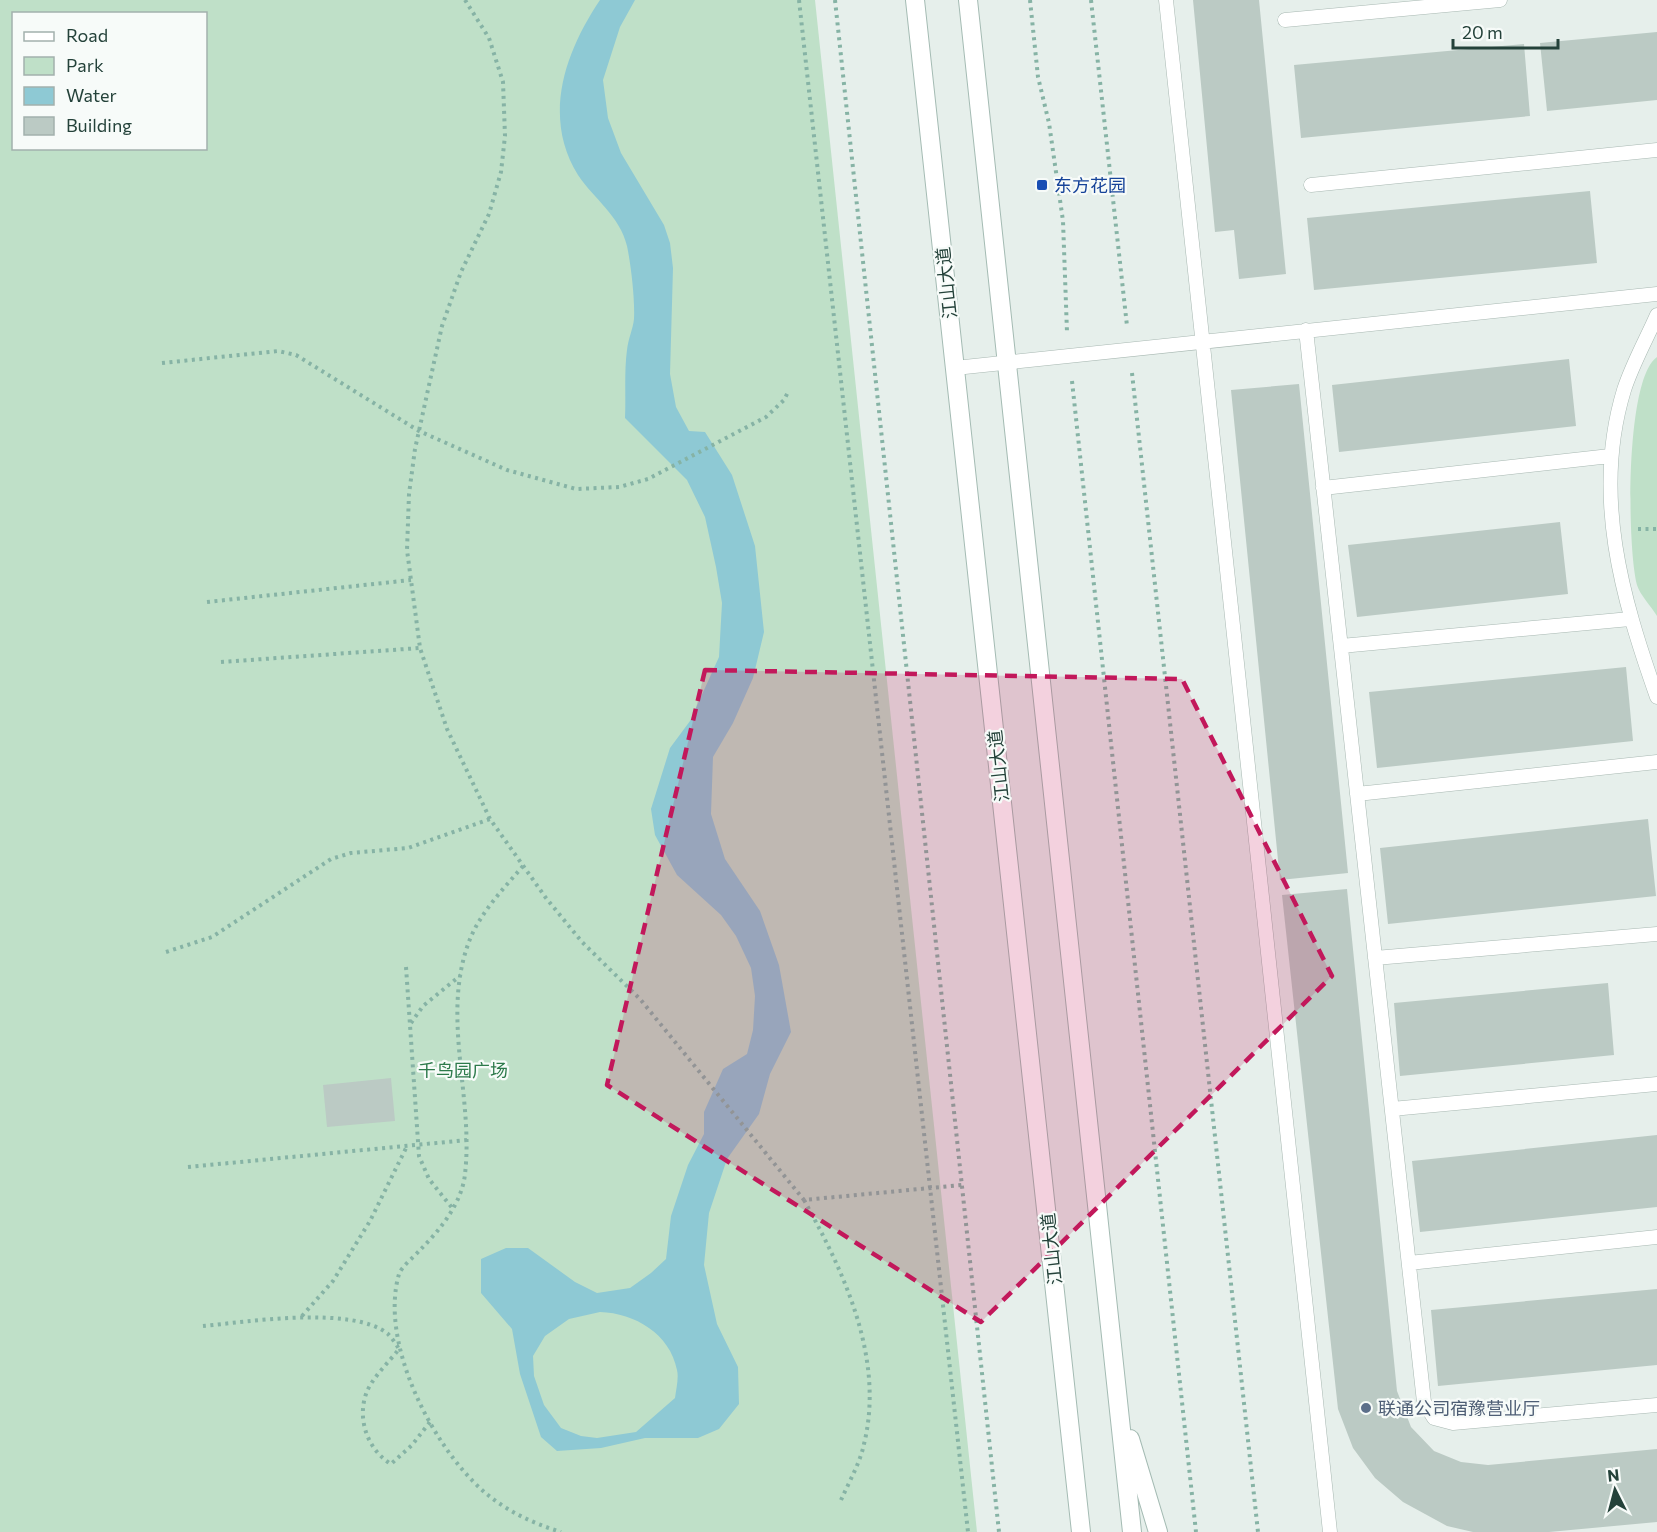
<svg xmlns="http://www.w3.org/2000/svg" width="1657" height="1532" font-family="Commissioner,'Noto Sans SC',sans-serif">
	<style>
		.green { fill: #bfe0c8; fill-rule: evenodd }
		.water { fill: #8ec9d4; fill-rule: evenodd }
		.building { fill: #bbcac4 }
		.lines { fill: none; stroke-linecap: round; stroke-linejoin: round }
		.service-casing { stroke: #a8b8b2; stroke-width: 15 }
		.secondary-casing { stroke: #a4bbb3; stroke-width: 20 }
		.path { stroke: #86b3a5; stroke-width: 4; stroke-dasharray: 3 4.5; stroke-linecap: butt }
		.service { stroke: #fff; stroke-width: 14 }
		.secondary { stroke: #fff; stroke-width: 18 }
		.marked { fill: #c2185b; fill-opacity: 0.2; stroke: #c2185b; stroke-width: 4.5; stroke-dasharray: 12 8; stroke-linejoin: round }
		.transit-dot { fill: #1a4fb4; stroke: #f7fbf9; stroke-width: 2 }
		.service-dot { fill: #5c6f8a; stroke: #f7fbf9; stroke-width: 2 }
		.labels { text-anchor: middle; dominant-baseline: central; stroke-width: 4.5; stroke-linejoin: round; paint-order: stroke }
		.transit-label { font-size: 18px; fill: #164399; stroke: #f7fbf9; text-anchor: start }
		.street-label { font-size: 18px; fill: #24423a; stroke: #f7fbf9 }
		.park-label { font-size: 18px; fill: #2d7a4b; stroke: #f7fbf9 }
		.service-label { font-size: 18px; fill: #4e5e75; stroke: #f7fbf9; text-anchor: start }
	</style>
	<rect width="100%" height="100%" fill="#e6efeb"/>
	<!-- green -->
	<path class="green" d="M0 0H815L977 1532H0ZM14 14H206V148H14Z
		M1657 357V616C1651 606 1640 595 1637 585 1627 547 1625 379 1657 357Z"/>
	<!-- water -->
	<path class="water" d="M600 0H635L620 27 603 80 608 118 621 153 664 225 670 243 673 268 670 374 676 407 689 431 705 432 732 475 755 546 764 632 753 678 733 723 713 757 711 814 725 859 760 911 779 965 791 1032 770 1074 759 1114 727 1159 709 1213 704 1265 717 1324 738 1367 739 1404 719 1429 698 1438H645L601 1448 557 1451 541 1437 520 1374 512 1329 481 1293V1259L506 1248H528L575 1282 597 1293 630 1288 651 1273 666 1259 671 1216 688 1165 704 1134V1112L723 1069 747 1054 753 1030 755 996 751 968 736 936 721 915 677 875 655 835 651 809 670 748 690 721 719 657 722 603 716 567 705 517 687 480 625 418C626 396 624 372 627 350 628 339 633 329 634 319 635 299 631 265 627 246 620 216 594 199 578 175 542 117 565 52 600 0ZM600 1312C635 1313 670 1334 677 1370 679 1378 676 1390 675 1398L636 1432 597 1438 581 1436 561 1428 544 1405 534 1376 533 1356 545 1336 569 1319Z"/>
	<!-- building -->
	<path class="building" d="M1193 0H1259L1286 274 1239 279 1234 230 1215 232Z
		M1657 32V100L1547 111 1540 43Z
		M1524 44 1530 116 1301 138 1294 65Z
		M1590 191 1597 263 1314 290 1307 218Z
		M1569 359 1576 426 1339 452 1332 385Z
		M1299 384 1348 873 1280 880 1231 390Z
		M1560 522 1568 594 1357 617 1348 545Z
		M1626 667 1633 741 1377 768 1369 692Z
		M1648 819 1656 896 1388 924 1380 848Z
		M1347 889 1397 1391 1411 1427 1434 1451 1461 1462 1488 1465 1657 1449V1522L1549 1532H1473L1447 1526 1403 1502 1375 1478 1353 1448 1338 1409 1282 895Z
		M1608 983 1614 1055 1400 1076 1394 1003Z
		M391 1078 395 1121 327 1127 323 1085Z
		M1657 1135V1207L1420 1232 1412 1161Z
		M1657 1289V1365L1438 1386 1431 1310Z"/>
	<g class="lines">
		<!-- service casing -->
		<g class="service-casing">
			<path id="service" d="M1166 0 1330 1532
				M1285 20 1500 0
				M1311 185 1657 150
				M1657 315C1646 340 1632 365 1624 390 1592 495 1622 598 1657 697
				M1306 330 1424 1402 1434 1418 1453 1423 1657 1405
				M955 368 1657 294
				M1323 488 1610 456
				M1341 646 1630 619
				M1357 794 1657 762
				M1375 958 1657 934
				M1392 1109 1657 1084
				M1409 1263 1657 1237"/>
		</g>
		<!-- secondary casing -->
		<g class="secondary-casing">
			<path id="secondary" d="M915 0 1081 1532
				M968 0 1132 1532
				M1130 1439 1158 1532"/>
		</g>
		<!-- path -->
		<path class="path" d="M465 0 489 38 503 82 505 136 501 172 489 214 461 272 442 326 415 449 409 494 407 550 420 648 447 729 490 819 546 898 582 942 640 999 804 1200 962 1185
			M799 0 968 1532
			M835 0 999 1532
			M1030 0 1038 77 1049 123 1063 221 1067 332
			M1091 0 1127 326
			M162 363 278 351 296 355 419 431 507 470 576 489 619 487 648 479 766 417 784 400 789 390
			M1132 373 1258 1532
			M1072 381 1196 1532
			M1638 529H1657
			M207 602 411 580
			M221 662 420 648
			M523 866C504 888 481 912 470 939 440 1015 474 1096 465 1174 462 1203 440 1230 420 1250 414 1257 402 1266 399 1274 379 1343 432 1445 482 1490 506 1511 532 1523 561 1532
			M166 952 212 937 331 859 351 853 408 848 490 819
			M406 967 419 1156 429 1179 453 1209
			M411 1023 423 1006 461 975
			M188 1167 467 1140
			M804 1200C844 1272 885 1359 864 1444 860 1463 849 1482 841 1500
			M302 1316 333 1281 370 1221 407 1146
			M203 1326C247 1322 352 1305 388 1334 392 1338 396 1344 399 1349 389 1362 371 1379 366 1394 357 1420 368 1450 391 1464L412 1445 430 1422"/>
		<!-- service -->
		<use href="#service" class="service"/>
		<!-- secondary -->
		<use href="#secondary" class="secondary"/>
	</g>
	<!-- marked area -->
	<path class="marked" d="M705 670 1182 679 1332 976 981 1322 607 1085Z"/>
	<!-- markers -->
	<rect class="transit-dot" x="1036" y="179" width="12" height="12" rx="3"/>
	<circle class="service-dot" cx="1366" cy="1408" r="6"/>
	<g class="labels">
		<!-- transit labels -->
		<g class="transit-label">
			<text x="1054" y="185">东方花园</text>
		</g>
		<!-- street labels -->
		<g class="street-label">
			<text transform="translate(946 283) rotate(-96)">江山大道</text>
			<text transform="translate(998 766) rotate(-96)">江山大道</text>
			<text transform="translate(1051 1249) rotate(-96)">江山大道</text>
		</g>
		<!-- park labels -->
		<g class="park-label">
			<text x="463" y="1070">千鸟园广场</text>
		</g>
		<!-- service labels -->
		<g class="service-label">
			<text x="1378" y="1408">联通公司宿豫营业厅</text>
		</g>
	</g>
	<!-- legend -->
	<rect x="12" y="12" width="195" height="138" fill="#f7fbf9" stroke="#a3b1ad" stroke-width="1.5"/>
	<rect x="24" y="32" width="30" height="9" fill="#ffffff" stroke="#a3b1ad" stroke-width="1.5"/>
	<text x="66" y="42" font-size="18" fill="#24423a">Road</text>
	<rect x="24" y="57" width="30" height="18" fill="#bfe0c8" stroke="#a3b1ad" stroke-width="1.5"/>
	<text x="66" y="72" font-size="18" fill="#24423a">Park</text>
	<rect x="24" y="87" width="30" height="18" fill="#8ec9d4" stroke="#a3b1ad" stroke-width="1.5"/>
	<text x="66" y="102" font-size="18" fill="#24423a">Water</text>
	<rect x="24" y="117" width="30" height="18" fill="#bbcac4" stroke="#a3b1ad" stroke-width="1.5"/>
	<text x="66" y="132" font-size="18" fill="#24423a">Building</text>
	<!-- north arrow -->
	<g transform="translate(1615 1490) rotate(354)" stroke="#f7fbf9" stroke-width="4.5" paint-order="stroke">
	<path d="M0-4.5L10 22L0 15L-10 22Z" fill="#24423a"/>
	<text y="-9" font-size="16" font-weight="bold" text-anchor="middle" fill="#24423a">N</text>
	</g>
	<!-- scale -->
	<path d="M1453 39v9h105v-9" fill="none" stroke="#24423a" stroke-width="3"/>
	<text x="1462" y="39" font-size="18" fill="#24423a" stroke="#f7fbf9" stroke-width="4.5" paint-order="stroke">20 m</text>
</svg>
